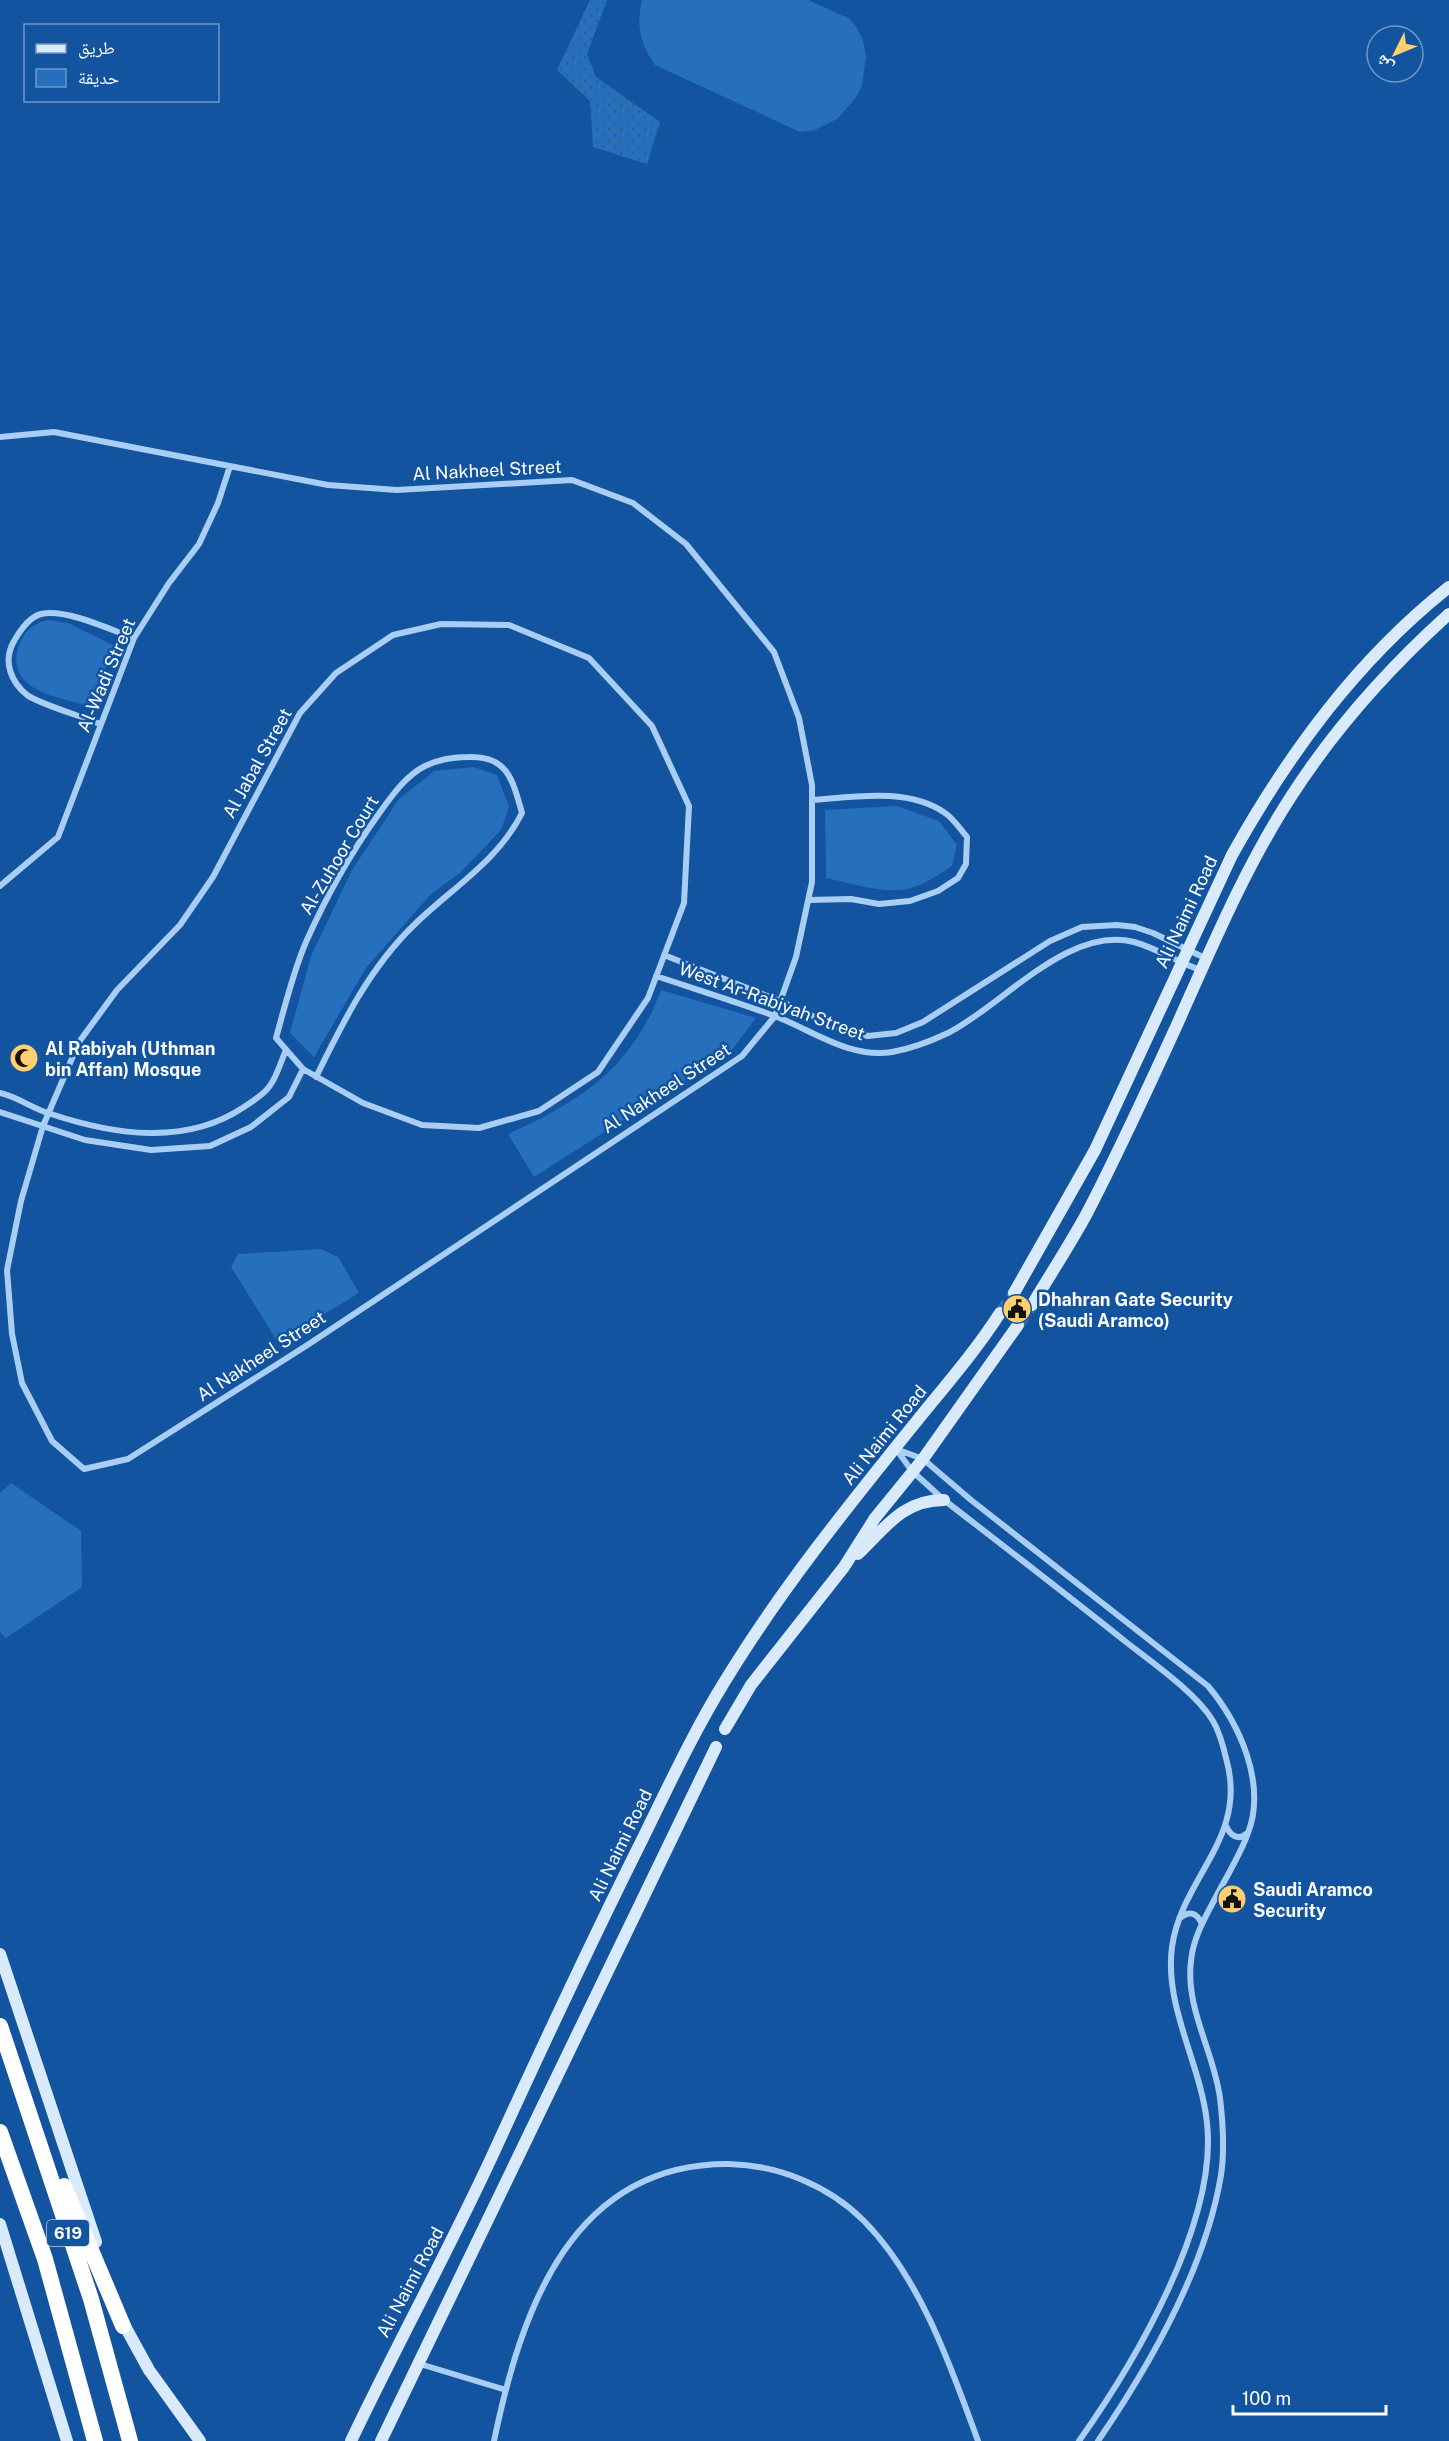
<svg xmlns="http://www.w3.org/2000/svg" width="1449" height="2441" font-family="'Public Sans','Noto Naskh Arabic',sans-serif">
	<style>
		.grass { fill: url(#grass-dots) }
		.green { fill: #256fbd }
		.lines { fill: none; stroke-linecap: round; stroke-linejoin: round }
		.secondary-tunnel { stroke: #366ead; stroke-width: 12; stroke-dasharray: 12 6; stroke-linecap: butt }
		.minor { stroke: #a9cef5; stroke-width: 6 }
		.secondary { stroke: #d9eafd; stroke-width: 12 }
		.motorway { stroke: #fff; stroke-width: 16 }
		.labels { text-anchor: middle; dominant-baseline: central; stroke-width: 5; stroke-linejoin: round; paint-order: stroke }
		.shield { fill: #12549f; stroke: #b8cce2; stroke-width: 1.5 }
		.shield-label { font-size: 16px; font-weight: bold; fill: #fff }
		.street-label { font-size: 18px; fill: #fff; stroke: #12549f }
		.poi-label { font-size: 18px; font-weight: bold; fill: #fff; stroke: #12549f; text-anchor: start }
	</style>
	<defs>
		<pattern id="grass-dots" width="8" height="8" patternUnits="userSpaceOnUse" patternTransform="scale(1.5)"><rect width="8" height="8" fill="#256fbd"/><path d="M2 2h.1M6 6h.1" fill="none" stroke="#3a5c7f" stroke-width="1.8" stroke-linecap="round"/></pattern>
	</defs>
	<rect width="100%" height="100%" fill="#12549f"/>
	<!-- grass -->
	<path class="grass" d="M590 0H607L587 54 596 77 660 122 647 164 593 147 590 101 557 70Z"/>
	<!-- green -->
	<path class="green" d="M642 0H808L850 19 857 28 863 40 866 57 862 86 855 99 837 119 815 130 800 132 655 65C640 44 636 25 642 0Z
		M47 620 68 623 115 646 89 706C59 697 6 691 18 648 24 632 30 625 47 620Z
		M473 767 497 775 509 807 501 830 461 872 431 894 366 968 314 1057 290 1033 311 956 352 870 399 799 434 771Z
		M897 806 939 821 957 845 952 866C937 876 920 888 901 890 877 892 849 883 826 878L825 810Z
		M661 990 756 1018 731 1051 534 1177 508 1134C581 1101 632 1068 661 990Z
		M321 1249 338 1257 359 1293 278 1342 231 1267 238 1254Z
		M11 1483 81 1531 82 1587 6 1638 0 1632V1493Z"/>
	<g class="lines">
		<!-- secondary-tunnel -->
		<path class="secondary-tunnel" d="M1000 1313 1014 1293
			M1018 1325 1032 1305"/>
		<!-- minor -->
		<path class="minor" d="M0 437 54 432 328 485 397 490 572 480 633 503 686 544 774 652 799 718 812 785V882L796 957 775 1016 742 1056 309 1344 128 1459 84 1469 52 1441 22 1383 12 1334 7 1270 21 1201 43 1126 79 1042 117 990 180 925 213 877 300 713 336 673 393 635 441 624 509 625 589 658 652 726 689 806 684 903 648 998 598 1072 539 1111 479 1128 422 1125 363 1103 303 1069 276 1038C285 1006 293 972 306 942 326 897 350 854 378 815 391 797 405 776 425 766 439 759 455 757 470 757 508 756 513 781 522 813 498 861 452 888 415 924 370 967 343 1022 316 1077
			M100 724C84 717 39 704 27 695 11 682 3 662 13 643 19 632 29 617 41 614 65 608 111 630 134 638
			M0 886 58 837 134 638 169 583 199 544 218 503 230 466
			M809 900 851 899 879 904 910 901 938 891 958 878 966 864 967 837C960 829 953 818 945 813 908 787 853 797 812 800
			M664 955 780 1001 834 1026 868 1036 896 1033 923 1022 1050 941 1082 927 1117 925 1135 927 1153 933 1207 959
			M656 976C695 989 734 1001 772 1015 811 1029 848 1059 892 1052 910 1049 931 1041 948 1033 1002 1006 1068 925 1134 942 1157 948 1178 963 1201 970
			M0 1093C18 1097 33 1109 51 1114 114 1135 186 1146 244 1107 253 1101 263 1095 269 1087 277 1077 281 1061 286 1050
			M0 1112 85 1140 151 1150 210 1146 251 1127 289 1097 303 1069
			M896 1449 923 1459 971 1500 1208 1686C1239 1723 1267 1783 1248 1833 1241 1853 1228 1874 1218 1893 1207 1914 1193 1937 1191 1961 1185 2008 1214 2052 1220 2098 1223 2123 1225 2149 1221 2175 1206 2266 1150 2365 1098 2441
			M896 1449 912 1471 944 1500C1005 1547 1066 1594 1126 1642 1153 1663 1196 1693 1213 1721 1220 1733 1223 1745 1226 1758 1249 1838 1182 1876 1172 1947 1164 2007 1201 2064 1207 2123 1218 2222 1135 2362 1079 2441
			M1226 1826C1230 1835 1238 1841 1246 1834
			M1180 1918C1190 1910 1197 1913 1202 1924
			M420 2364 506 2390
			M494 2441C521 2311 571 2163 729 2164 779 2165 829 2186 864 2221 921 2279 951 2367 978 2441"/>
		<!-- secondary -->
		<path class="secondary" d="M1014 1293 1095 1150 1232 855C1289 753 1357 660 1449 587
			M1032 1305C1050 1275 1069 1246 1086 1215 1118 1154 1147 1090 1176 1027 1211 949 1245 867 1292 795 1336 727 1389 668 1449 614
			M858 1554C886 1527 903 1500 944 1500
			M725 1729 751 1685 844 1567 875 1518 923 1459 1018 1325
			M0 1954 96 2242
			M0 2224 67 2441
			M121 2319 149 2370 200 2441
			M351 2441C397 2344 449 2250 494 2152 542 2047 591 1942 643 1838 669 1785 694 1731 725 1681 781 1589 849 1505 916 1422 945 1386 975 1352 1000 1313
			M381 2441 716 1747"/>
		<!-- motorway -->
		<path class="motorway" d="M0 2026 91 2299 130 2441
			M0 2132 45 2259 95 2441
			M64 2186 123 2326"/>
	</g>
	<!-- icons -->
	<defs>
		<g id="mosque-disc" transform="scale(1.5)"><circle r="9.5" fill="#ffd06d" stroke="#12549f"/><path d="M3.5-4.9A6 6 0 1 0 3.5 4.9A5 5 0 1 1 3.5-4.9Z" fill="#111"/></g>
		<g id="civic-disc" transform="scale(1.5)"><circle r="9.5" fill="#ffd06d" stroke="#12549f"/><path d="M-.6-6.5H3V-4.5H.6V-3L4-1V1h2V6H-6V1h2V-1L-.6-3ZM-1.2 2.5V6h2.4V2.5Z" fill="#111"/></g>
	</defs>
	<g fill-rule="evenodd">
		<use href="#mosque-disc" x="24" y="1058"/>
		<use href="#civic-disc" x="1017" y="1309"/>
		<use href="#civic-disc" x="1232" y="1899"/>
	</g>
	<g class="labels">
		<!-- shield labels -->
		<rect class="shield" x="47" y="2220" width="42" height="26" rx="4.5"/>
		<g class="shield-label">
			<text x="68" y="2233">619</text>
		</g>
		<!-- street labels -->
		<g class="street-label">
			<text transform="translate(487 470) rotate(-3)">Al Nakheel Street</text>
			<text transform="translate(106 675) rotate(-67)">Al-Wadi Street</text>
			<text transform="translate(257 763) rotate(-61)">Al Jabal Street</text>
			<text transform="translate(339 855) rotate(-59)">Al-Zuhoor Court</text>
			<text transform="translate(1186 912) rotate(-65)">Ali Naimi Road</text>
			<text transform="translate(772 1001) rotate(20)">West Ar-Rabiyah Street</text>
			<text transform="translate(666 1088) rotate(-33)">Al Nakheel Street</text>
			<text transform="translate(261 1356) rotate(-33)">Al Nakheel Street</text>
			<text transform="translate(884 1435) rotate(-51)">Ali Naimi Road</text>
			<text transform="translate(620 1845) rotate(-64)">Ali Naimi Road</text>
			<text transform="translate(410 2282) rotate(-62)">Ali Naimi Road</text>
		</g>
		<!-- poi labels -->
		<g class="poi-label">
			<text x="45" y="1048">Al Rabiyah (Uthman<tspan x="45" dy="21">bin Affan) Mosque</tspan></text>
			<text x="1038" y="1299">Dhahran Gate Security<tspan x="1038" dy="21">(Saudi Aramco)</tspan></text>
			<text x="1253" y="1889">Saudi Aramco<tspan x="1253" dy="21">Security</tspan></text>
		</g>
	</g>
	<!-- legend -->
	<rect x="24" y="24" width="195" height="78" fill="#12549f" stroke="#7198c5" stroke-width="1.5"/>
	<rect x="36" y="44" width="30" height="9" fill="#d9eafd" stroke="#7198c5" stroke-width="1.5"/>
	<text x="78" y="54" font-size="18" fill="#ffffff">طريق</text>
	<rect x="36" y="69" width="30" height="18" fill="#256fbd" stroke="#7198c5" stroke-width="1.5"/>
	<text x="78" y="84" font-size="18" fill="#ffffff">حديقة</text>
	<!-- north arrow -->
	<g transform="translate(1395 54) rotate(227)"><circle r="28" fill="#12549f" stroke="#7198c5" stroke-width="1.5"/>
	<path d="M0-4.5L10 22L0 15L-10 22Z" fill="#ffd06d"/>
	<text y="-9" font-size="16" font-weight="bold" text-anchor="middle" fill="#ffffff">ش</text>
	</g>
	<!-- scale -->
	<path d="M1233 2405v9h153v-9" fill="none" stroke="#ffffff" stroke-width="3"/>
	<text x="1242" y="2405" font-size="18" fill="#ffffff" stroke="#12549f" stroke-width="4.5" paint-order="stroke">100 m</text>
</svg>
